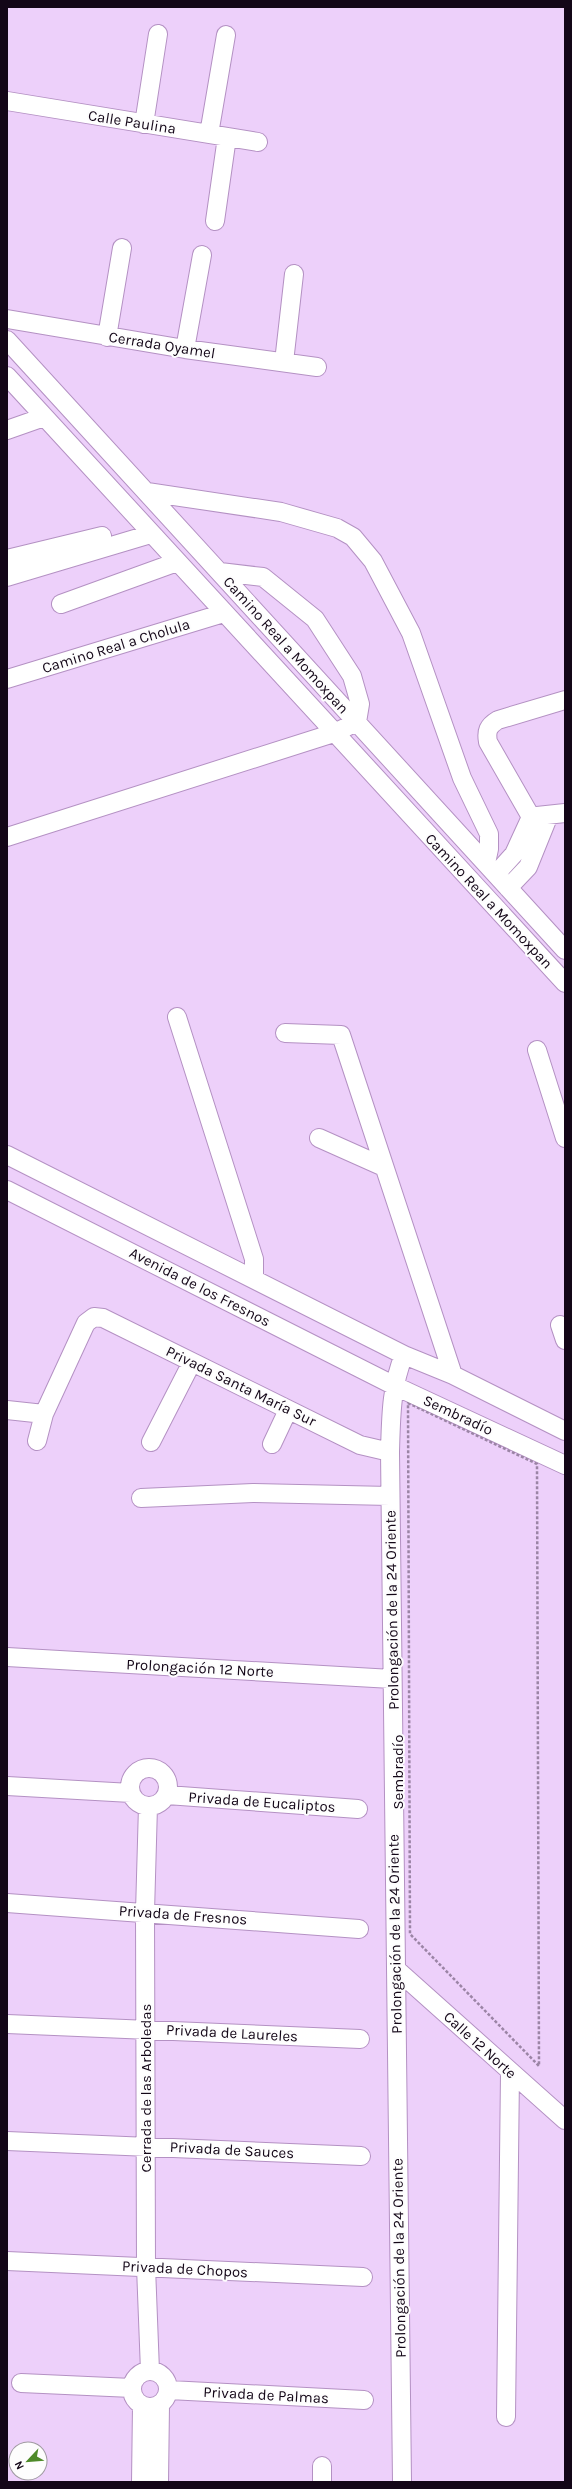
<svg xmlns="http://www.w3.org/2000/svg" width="572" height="2489" font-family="Karla,sans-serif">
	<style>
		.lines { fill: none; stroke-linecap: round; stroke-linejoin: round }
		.minor-casing { stroke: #b491c3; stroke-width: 20 }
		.path { stroke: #9b84a5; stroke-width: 2.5; stroke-dasharray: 3 2; stroke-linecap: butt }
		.minor { stroke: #fff; stroke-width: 18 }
		.labels { text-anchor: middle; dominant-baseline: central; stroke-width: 4; stroke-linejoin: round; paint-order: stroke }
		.street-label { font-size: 15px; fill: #130617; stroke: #fdfdfd }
	</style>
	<rect width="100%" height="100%" fill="#edd0fa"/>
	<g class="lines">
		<!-- minor casing -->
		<g class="minor-casing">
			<path id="minor" d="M7 101 258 142
				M144 124 158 34
				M209 134 226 35
				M215 221 227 137
				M7 319 185 349 317 367
				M107 337 122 248
				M7 340 565 950
				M185 349 202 255
				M284 362 294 274
				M7 376 565 983
				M7 430 44 417
				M147 492 281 512 337 528 353 537 373 561 411 633 462 778 489 834V849L486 863
				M7 559 102 536
				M7 577 151 534
				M61 604 177 562
				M7 679 224 613
				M537 816 565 813
				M531 817 488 742C486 731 488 726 498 720L565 700
				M7 837 334 733 357 722 360 704 352 676 315 619 263 577 220 572
				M496 874 514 854 531 817
				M508 888 528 867 549 815
				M177 1017 254 1259V1279
				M285 1033 341 1035 453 1375
				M537 1050 565 1138
				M319 1138 384 1167
				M7 1155 404 1355
				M7 1190 393 1385 565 1465
				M560 1325 565 1340
				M7 1410 44 1414
				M37 1441 44 1414 86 1323 94 1317 103 1318 360 1445 390 1452
				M151 1442 192 1362
				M272 1444 288 1410
				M141 1498 253 1493 390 1496
				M7 1657 392 1679
				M130 1787a19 19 0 1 1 38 0a19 19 0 1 1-38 0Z
				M7 1786 131 1793
				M167 1795 358 1809
				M148 1806 145 1912 146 2267 150 2371
				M7 1903 359 1929
				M396 1969 565 2120
				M7 2024 360 2039
				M7 2141 361 2156
				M7 2261 363 2277
				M132 2389a18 18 0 1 1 36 0a18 18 0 1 1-36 0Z
				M21 2383 132 2388
				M169 2390 364 2400
				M506 2417 510 2073
				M141 2482 142 2406
				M159 2482 160 2405
				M322 2482V2466
				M402 2482 390 1452C391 1418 391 1386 404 1355L453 1375 565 1431"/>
		</g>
		<!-- path -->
		<path class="path" d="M408 1403 537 1464 539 2066 410 1934Z"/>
		<!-- minor -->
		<use href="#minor" class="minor"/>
	</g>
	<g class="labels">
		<!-- street labels -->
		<g class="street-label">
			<text transform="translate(132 122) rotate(9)">Calle Paulina</text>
			<text transform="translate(162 345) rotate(9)">Cerrada Oyamel</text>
			<text transform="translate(286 645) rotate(48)">Camino Real a Momoxpan</text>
			<text transform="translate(116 646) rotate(-17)">Camino Real a Cholula</text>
			<text transform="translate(489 901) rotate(47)">Camino Real a Momoxpan</text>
			<text transform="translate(200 1287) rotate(27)">Avenida de los Fresnos</text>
			<text transform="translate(241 1386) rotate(26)">Privada Santa María Sur</text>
			<text transform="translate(458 1415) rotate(25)">Sembradío</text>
			<text transform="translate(392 1610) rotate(-91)">Prolongación de la 24 Oriente</text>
			<text transform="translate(200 1668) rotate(3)">Prolongación 12 Norte</text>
			<text transform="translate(398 1772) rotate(-90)">Sembradío</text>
			<text transform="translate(262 1802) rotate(4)">Privada de Eucaliptos</text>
			<text transform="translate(183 1915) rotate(4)">Privada de Fresnos</text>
			<text transform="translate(395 1934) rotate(-91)">Prolongación de la 24 Oriente</text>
			<text transform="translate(232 2033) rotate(3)">Privada de Laureles</text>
			<text transform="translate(480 2045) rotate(42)">Calle 12 Norte</text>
			<text transform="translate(146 2088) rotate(-90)">Cerrada de las Arboledas</text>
			<text transform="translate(232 2150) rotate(3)">Privada de Sauces</text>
			<text transform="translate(399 2258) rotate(-91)">Prolongación de la 24 Oriente</text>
			<text transform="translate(185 2269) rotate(3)">Privada de Chopos</text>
			<text transform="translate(266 2395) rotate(3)">Privada de Palmas</text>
		</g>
	</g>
	<!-- border -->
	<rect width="572" height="2489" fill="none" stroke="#130617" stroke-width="16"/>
	<!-- north arrow -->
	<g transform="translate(28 2461) rotate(244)"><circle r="19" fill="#fdfdfd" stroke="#9f9aa1"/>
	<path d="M0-3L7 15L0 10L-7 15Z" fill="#4e8a29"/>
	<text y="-6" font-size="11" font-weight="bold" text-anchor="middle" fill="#130617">N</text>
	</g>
</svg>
